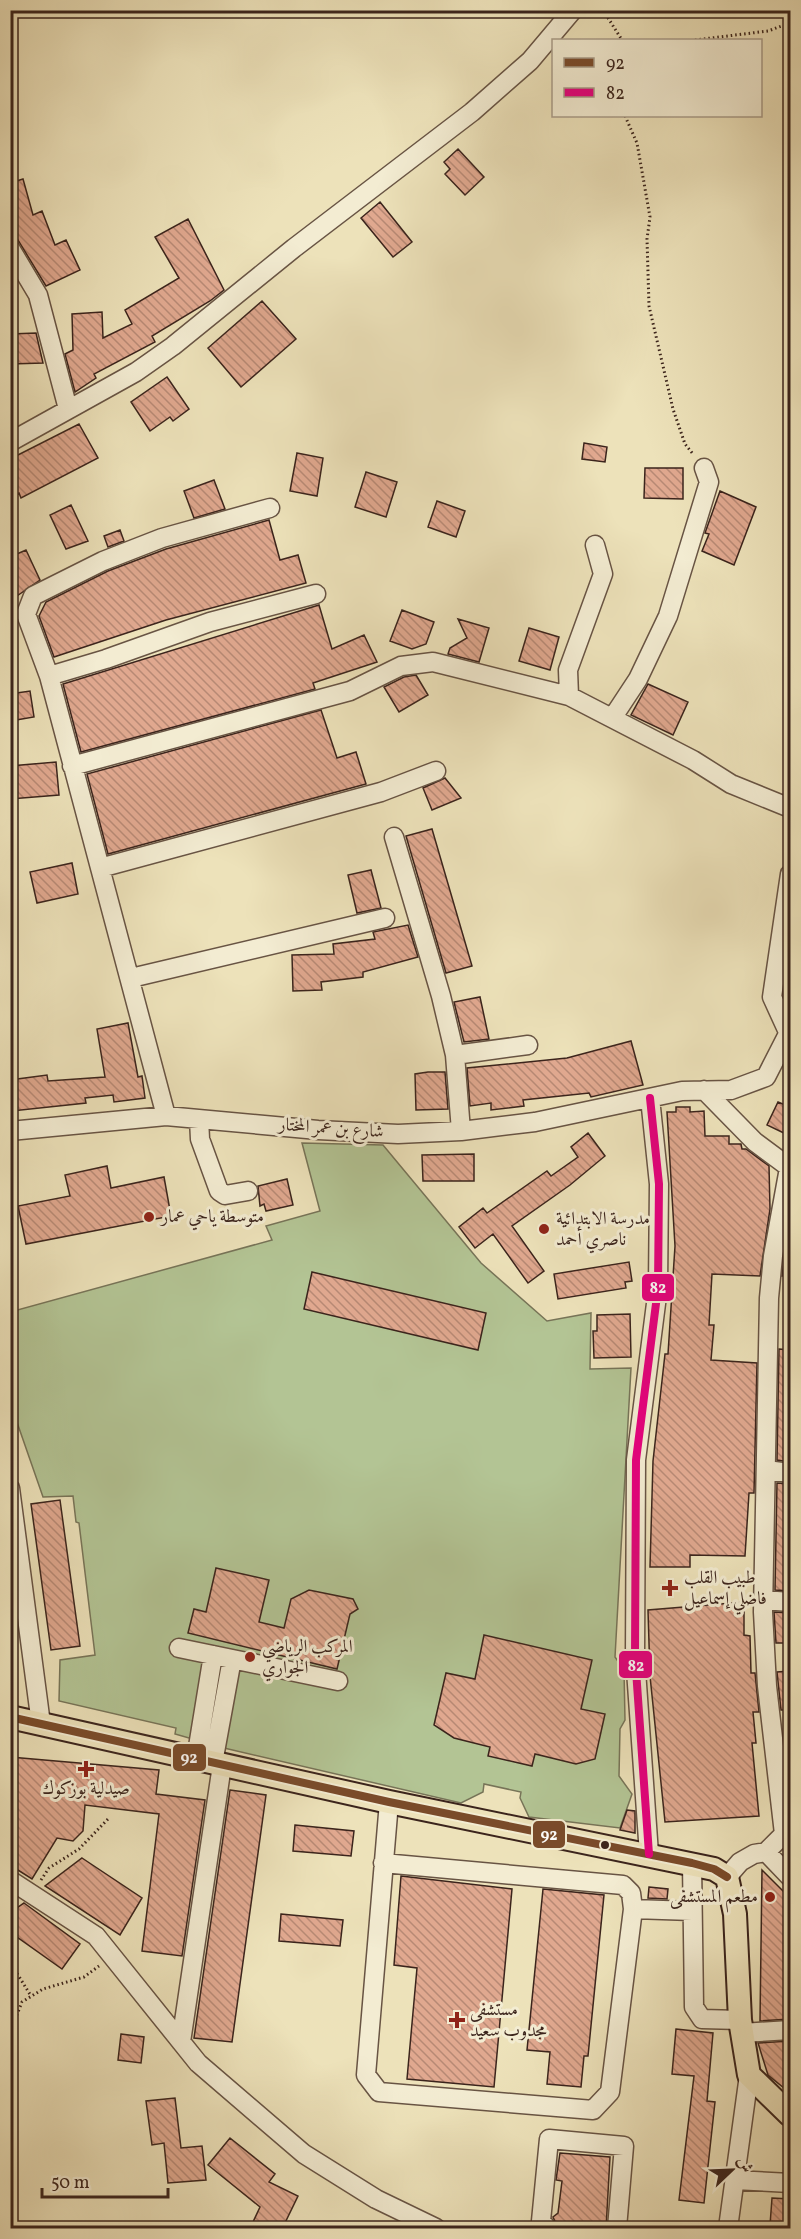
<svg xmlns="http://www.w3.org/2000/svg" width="801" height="2239" font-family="Vollkorn,Amiri,serif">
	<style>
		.grass { fill: #b3c494; stroke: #777458; stroke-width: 1.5 }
		.building { fill: url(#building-back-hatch); stroke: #3b241c; stroke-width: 1.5 }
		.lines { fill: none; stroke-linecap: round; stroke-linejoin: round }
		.minor-casing { stroke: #685444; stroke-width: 21 }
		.major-casing { stroke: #3b241c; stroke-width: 26 }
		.path { stroke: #3b241c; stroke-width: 3; stroke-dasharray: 1.5 3; stroke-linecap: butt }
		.minor { stroke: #f3ecd2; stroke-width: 18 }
		.major { stroke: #ede2ba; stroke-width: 22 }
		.bus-1-casing { stroke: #f3ecd2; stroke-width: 12 }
		.bus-2-casing { stroke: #f3ecd2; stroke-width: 12 }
		.bus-1 { stroke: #7a4b2a; stroke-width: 8 }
		.bus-2 { stroke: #e5007d; stroke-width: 8 }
		.poi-dot { fill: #8f2418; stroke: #f3ecd2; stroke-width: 2 }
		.bus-dot { fill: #3b241c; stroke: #f3ecd2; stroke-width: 2 }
		.labels { text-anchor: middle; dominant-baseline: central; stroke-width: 6; stroke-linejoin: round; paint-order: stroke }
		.street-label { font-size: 18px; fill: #3b241c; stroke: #f3ecd2 }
		.poi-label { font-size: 18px; fill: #3b241c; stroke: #f3ecd2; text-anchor: start }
		.line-badge { stroke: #f3ecd2; stroke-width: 2 }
		.badge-label { font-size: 16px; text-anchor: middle; font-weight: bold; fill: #fff }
	</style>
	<defs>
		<pattern id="building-back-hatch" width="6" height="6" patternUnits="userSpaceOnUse" patternTransform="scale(1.5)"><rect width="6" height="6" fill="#e0a88f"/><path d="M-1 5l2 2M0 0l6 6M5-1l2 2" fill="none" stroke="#b78974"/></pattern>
	</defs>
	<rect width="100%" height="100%" fill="#ede2ba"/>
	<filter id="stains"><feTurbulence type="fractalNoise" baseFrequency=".00333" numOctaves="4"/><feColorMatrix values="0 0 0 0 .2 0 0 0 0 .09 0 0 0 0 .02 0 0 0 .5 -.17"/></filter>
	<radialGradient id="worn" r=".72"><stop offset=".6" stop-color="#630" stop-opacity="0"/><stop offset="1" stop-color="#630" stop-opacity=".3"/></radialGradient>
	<!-- grass -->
	<path class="grass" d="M302 1143 383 1145 481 1263 547 1321 591 1313 590 1369 631 1368 615 1657 624 1670 625 1720 620 1729 619 1776 632 1794 620 1828 529 1817 520 1798 521 1792 484 1784 483 1792 461 1803 224 1748 175 1734 176 1728 59 1701 60 1660 95 1655 79 1523 76 1522 73 1496 43 1497 11 1405 10 1312 272 1240 266 1226 320 1211Z"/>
	<!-- building -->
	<path class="building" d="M458 149 484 177 465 195 445 174 450 169 444 162Z
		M23 179 33 215 42 211 55 245 66 240 80 270 46 286 10 227V183Z
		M380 202 412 242 393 257 361 218Z
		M188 219 224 290 210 301 152 336 155 342 94 374 96 378 75 392 65 354 73 350 72 314 102 312 103 338 132 324 125 310 179 278 155 237Z
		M262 301 296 339 241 387 208 348Z
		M36 333 43 363 10 364V334Z
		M167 377 189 409 173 421 170 417 150 431 131 402Z
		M79 424 98 458 21 498 19 493 10 497V459Z
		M584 443 607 447 605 462 582 459Z
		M297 453 323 458 317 496 290 491Z
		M645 468H683V499L644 498Z
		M366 472 397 482 386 517 355 507Z
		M214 480 225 509 194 518 184 491Z
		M720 491 756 507 734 565 702 551 709 534 705 533Z
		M437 501 465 511 456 537 428 527Z
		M71 505 88 541 66 549 50 515Z
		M269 520 280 560 298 555 306 583 166 620 54 657 39 616 46 602 108 571 166 549Z
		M120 530 124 541 108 547 104 536Z
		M26 550 40 580 14 598 10 591V557Z
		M319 605 332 649 364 635 377 662 313 683 315 689 81 752 63 684Z
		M402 610 434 622 426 644 412 649 390 641Z
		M458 619 489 628 479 662 448 654 450 648 467 638Z
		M529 628 559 637 550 670 519 661Z
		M416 675 428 695 399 712 384 687 404 677Z
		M648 684 688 702 673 735 631 715Z
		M30 691 34 717 10 721V694Z
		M321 710 337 758 356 752 366 784 108 854 87 774Z
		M56 762 59 795 10 799V766Z
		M445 778 461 798 432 810 423 788Z
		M432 829 472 966 446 973 406 836Z
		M72 863 78 894 37 903 30 872Z
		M371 870 381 908 357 913 348 875Z
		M408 925 418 957 363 972V977L321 982 322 990 293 991 292 955 334 954 333 944 375 939 373 932Z
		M480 997 489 1039 464 1042 454 1002Z
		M128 1023 138 1077 142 1076 145 1098 114 1102 113 1095 85 1098 86 1103 12 1111 10 1080 47 1075 48 1081 105 1077 97 1029Z
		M631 1041 643 1085 591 1097 589 1093 523 1100 524 1106 491 1110V1103L470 1106 467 1068 567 1058Z
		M428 1072H445L448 1109 416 1110 415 1074Z
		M778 1102 790 1107V1136L767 1125Z
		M676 1107H690V1112L704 1111 705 1136H729V1144H741L742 1149H746L769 1166 770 1209 760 1276 712 1274 709 1325H714L711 1360 757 1363 754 1493H749L745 1556 690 1555V1567H650L653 1461 665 1354H668L675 1246 667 1112H676Z
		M588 1133 605 1156 570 1185 512 1226 544 1271 528 1283 493 1234 475 1248 459 1227 483 1208 487 1213 547 1171 551 1176 578 1157 571 1147Z
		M474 1154V1181H423L422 1155Z
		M107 1166 111 1188 164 1177 171 1216 26 1244 18 1206 70 1196 65 1175Z
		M287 1179 293 1205 266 1211 264 1204 260 1206 258 1186Z
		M785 1254H790V1276H782Z
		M629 1262 632 1281 625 1282 626 1288 558 1299 554 1274Z
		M312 1272 486 1313 478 1350 304 1309Z
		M630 1314 631 1357 594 1358 593 1331H597V1315Z
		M779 1349 790 1350V1462L777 1460Z
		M777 1483 790 1484V1591L775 1590Z
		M60 1500 80 1646 51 1650 31 1504Z
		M216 1568 269 1580 259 1622 284 1628 291 1599 309 1590 353 1599 358 1609 350 1614 337 1669 188 1633 194 1609 206 1612Z
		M744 1602V1635L750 1636 751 1673H755L759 1712H753L756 1743H752L759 1816 665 1822 650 1676 648 1610Z
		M774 1612 790 1613V1643H776Z
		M484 1635 592 1660 581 1709 605 1714 595 1759 576 1764 535 1754 532 1766 488 1756 490 1747 454 1738 434 1725 446 1673 475 1679Z
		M790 1671V1710H781L777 1672Z
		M10 1757 159 1770 156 1794 205 1800 182 1956 142 1951 159 1814 85 1805 83 1831 73 1841 57 1838 32 1879 10 1865Z
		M230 1790 266 1795 232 2042 194 2038Z
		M627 1810 635 1811V1833L620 1830Z
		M295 1825 354 1831 351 1856 293 1851Z
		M82 1858 142 1898 120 1935 45 1886Z
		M762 1870 790 1898V2019L760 2021Z
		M401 1876 512 1889 494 2087 407 2079 417 1968 394 1965Z
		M649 1887 668 1889 667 1899 648 1898Z
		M543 1889 604 1895 588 2056H584L581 2087 547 2084 550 2052 527 2050Z
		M24 1903 80 1944 62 1969 10 1932V1913Z
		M281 1914 343 1920 340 1946 279 1941Z
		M676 2029 713 2033 707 2101 715 2102 704 2203 679 2200 694 2076 672 2074Z
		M121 2034 144 2037 141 2063 118 2060Z
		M790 2041V2093L768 2075 758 2043Z
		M175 2098 181 2148 202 2146 206 2180 168 2183 164 2143 152 2145 146 2101Z
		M230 2138 275 2174 269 2182 298 2196 282 2229H268L253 2222 260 2207 208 2165Z
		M560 2153 610 2157 606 2229H558L553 2217 558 2213 562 2181 556 2180Z
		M772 2198 790 2199V2226L770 2225Z"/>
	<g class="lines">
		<!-- minor casing -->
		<g class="minor-casing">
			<path id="minor" d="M10 248 38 295 68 409
				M10 442 136 372 173 346 294 248 472 112 530 61 573 10
				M49 676 106 659 210 622 316 594
				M569 696 568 670 603 574 595 545
				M613 717 638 679 668 616 709 482 704 468
				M72 766 350 691 401 666 433 662 569 696 693 760 731 784 790 808
				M394 837 441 996 455 1055 461 1131
				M100 868 381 792 436 771
				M131 978 385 918
				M788 1032 772 997 790 874
				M455 1055 528 1045
				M704 1090 755 1142 790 1168
				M166 1116 49 676 26 614 33 596 103 561 162 538 270 508
				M199 1119 200 1139 219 1191 225 1195 248 1191
				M10 1131 166 1116 318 1130 398 1134 461 1131 535 1122 682 1091 731 1090 766 1077 790 1030
				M766 1470 790 1473
				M10 1488 41 1724
				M763 1600 790 1602
				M179 1648 338 1681
				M196 1759 213 1655
				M213 1763 232 1659
				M389 1802 366 2075 379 2092 593 2110 610 2092 633 1909 692 1911
				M784 1834 767 1686 763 1612 769 1298 773 1256 789 1168
				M766 1852 790 1877
				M649 1854 635 1656 636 1460 658 1288 659 1184 650 1098
				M383 1863 623 1885 631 1893 633 1909
				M692 1863 694 2007 702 2019 740 2020
				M727 1877 740 1862 754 1854 766 1852 784 1834 790 1832
				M10 1880 96 1936 198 2063 304 2154 376 2199 436 2228
				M742 2033 790 2030
				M181 2042 222 1765
				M734 2180 790 2183
				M547 2228 541 2221 549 2139 624 2146 617 2228
				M728 2228 749 2075"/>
		</g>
		<!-- major casing -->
		<g class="major-casing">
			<path id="major" d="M10 1717 389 1802 714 1869 727 1877 735 1914 740 2020 749 2075 790 2115"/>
		</g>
		<!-- path -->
		<path class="path" d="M603 10 622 40
			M695 40 768 31 790 23
			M625 116 637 143 650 217 647 239 649 306 673 409 685 444 693 454
			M41 1880 49 1868 79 1849 109 1818
			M10 1962 31 1996
			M10 2032 22 2002 43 1989 84 1977 99 1966"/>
		<!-- minor -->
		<use href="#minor" class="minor"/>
		<!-- major -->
		<use href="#major" class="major"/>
		<!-- bus-1 casing -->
		<g class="bus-1-casing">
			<path id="bus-1" d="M10 1717 389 1802 692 1863 714 1869 727 1877"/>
		</g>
		<!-- bus-2 casing -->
		<g class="bus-2-casing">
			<path id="bus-2" d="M649 1854 635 1656 636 1460 658 1288 659 1184 650 1098"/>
		</g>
		<!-- bus-1 -->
		<use href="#bus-1" class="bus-1"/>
		<!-- bus-2 -->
		<use href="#bus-2" class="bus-2"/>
	</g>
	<!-- markers -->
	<g class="poi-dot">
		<circle cx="149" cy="1217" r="6"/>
		<circle cx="544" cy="1229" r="6"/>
		<path d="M667 1579h6v6h6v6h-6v6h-6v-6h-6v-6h6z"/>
		<circle cx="250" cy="1657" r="6"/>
		<path d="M83 1760h6v6h6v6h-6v6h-6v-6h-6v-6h6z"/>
		<circle cx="770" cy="1897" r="6"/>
		<path d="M454 2011h6v6h6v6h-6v6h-6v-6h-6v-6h6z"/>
	</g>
	<circle class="bus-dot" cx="605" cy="1845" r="5"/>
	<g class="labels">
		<!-- street labels -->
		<g class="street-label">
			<text transform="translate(331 1129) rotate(4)">شارع بن عمر المختار</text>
		</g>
		<!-- poi labels -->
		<g class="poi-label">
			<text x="161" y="1217">متوسطة ياحي عمار</text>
			<text x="556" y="1219">مدرسة الابتدائية<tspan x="556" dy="21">ناصري أحمد</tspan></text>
			<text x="684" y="1578">طبيب القلب<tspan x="684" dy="21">فاضلي إسماعيل</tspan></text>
			<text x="262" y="1647">المركب الرياضي<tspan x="262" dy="21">الجواري</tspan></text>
			<text x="86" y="1789" text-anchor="middle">صيدلية بوزكوك</text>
			<text x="758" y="1897" text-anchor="end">مطعم المستشفى</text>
			<text x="470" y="2010">مستشفى<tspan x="470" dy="21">مجدوب سعيد</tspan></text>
		</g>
	</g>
	<g class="line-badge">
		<rect x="641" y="1273" width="34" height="29" rx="6" fill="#e5007d"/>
		<rect x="618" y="1650" width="35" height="29" rx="6" fill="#e5007d"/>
		<rect x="172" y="1743" width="35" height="29" rx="6" fill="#7a4b2a"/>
		<rect x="532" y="1820" width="34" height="29" rx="6" fill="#7a4b2a"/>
	</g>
	<g class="badge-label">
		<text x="658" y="1293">82</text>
		<text x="636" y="1671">82</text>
		<text x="189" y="1763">92</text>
		<text x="549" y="1840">92</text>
	</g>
	<!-- margin -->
	<rect width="801" height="2239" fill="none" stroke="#ede2ba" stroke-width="36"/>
	<rect x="12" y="12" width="777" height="2215" fill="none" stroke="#3b241c" stroke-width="3"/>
	<rect x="18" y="18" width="765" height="2203" fill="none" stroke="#3b241c" stroke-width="1.5"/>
	<!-- legend -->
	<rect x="552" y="39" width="210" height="78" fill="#f3ecd2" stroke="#a99c89" stroke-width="1.5"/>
	<rect x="564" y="58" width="30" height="9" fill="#7a4b2a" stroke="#a99c89" stroke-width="1.5"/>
	<text x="606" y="69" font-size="18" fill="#3b241c">92</text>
	<rect x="564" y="88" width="30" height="9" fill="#e5007d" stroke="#a99c89" stroke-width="1.5"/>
	<text x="606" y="99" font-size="18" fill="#3b241c">82</text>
	<!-- north arrow -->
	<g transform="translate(732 2170) rotate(67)" stroke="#f3ecd2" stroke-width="4.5" paint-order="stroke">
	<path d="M0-4.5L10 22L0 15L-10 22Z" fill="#3b241c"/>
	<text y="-9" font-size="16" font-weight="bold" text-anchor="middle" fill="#3b241c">ش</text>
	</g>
	<!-- scale -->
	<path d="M42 2188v9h126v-9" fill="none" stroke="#3b241c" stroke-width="3"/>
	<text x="51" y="2188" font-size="18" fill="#3b241c" stroke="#f3ecd2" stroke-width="4.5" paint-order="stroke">50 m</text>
	<rect width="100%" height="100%" filter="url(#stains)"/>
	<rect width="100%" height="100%" fill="url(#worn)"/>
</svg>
